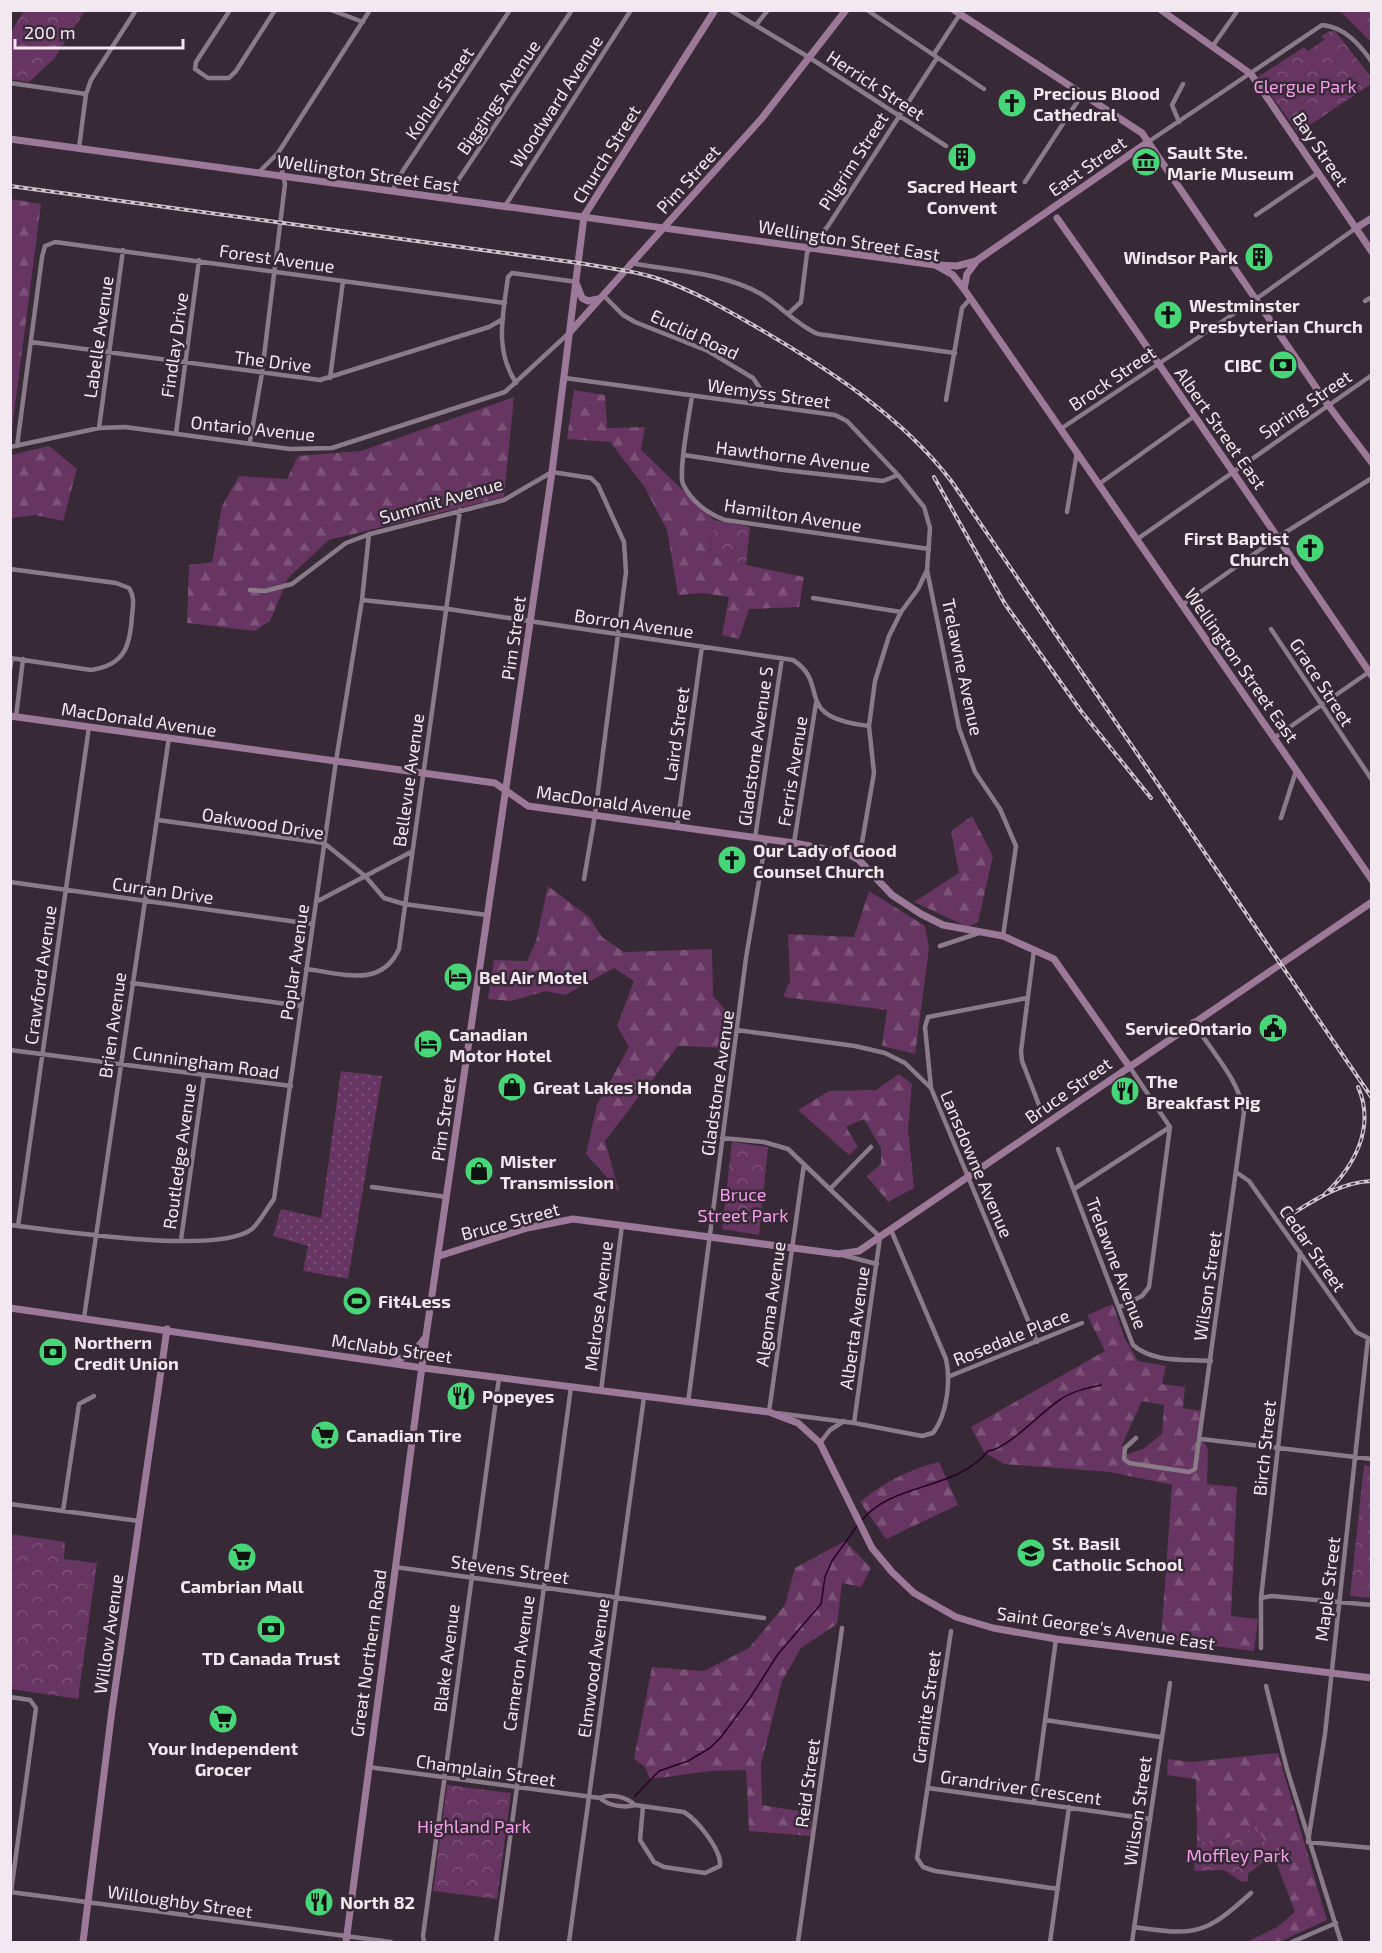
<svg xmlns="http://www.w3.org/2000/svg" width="1382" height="1953" font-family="'Exo 2',sans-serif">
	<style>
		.grass { fill: url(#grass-dots) }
		.forest { fill: url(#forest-firs); fill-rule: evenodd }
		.park { fill: url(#park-crowns) }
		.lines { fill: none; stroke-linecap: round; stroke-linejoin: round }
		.stream { stroke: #290027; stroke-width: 1.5 }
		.street { stroke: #8b7b89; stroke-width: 4.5 }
		.secondary { stroke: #9c7998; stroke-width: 7 }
		.rail-casing { stroke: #cdc3cb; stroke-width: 4 }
		.rail { stroke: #372935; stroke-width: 1.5; stroke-dasharray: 4.5; stroke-linecap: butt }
		.labels { text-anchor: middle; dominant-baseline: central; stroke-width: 5; stroke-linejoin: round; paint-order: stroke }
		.street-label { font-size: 18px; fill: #f2e8f0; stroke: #372935 }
		.park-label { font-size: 18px; fill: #f69dec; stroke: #372935 }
		.poi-label { font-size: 18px; font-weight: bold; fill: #f2e8f0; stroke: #372935; text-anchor: start }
	</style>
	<defs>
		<pattern id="grass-dots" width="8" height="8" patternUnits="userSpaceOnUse" patternTransform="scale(1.5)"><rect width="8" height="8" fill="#663561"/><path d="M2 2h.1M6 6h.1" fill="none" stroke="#7c5278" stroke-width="1.8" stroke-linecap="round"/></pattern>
		<pattern id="forest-firs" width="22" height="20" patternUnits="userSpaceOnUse" patternTransform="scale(1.5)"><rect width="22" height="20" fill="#663561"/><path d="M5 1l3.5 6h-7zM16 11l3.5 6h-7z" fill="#7c5278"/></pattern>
		<pattern id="park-crowns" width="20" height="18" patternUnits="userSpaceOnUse" patternTransform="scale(1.5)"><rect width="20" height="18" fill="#663561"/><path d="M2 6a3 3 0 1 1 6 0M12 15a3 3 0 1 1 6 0" fill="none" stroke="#7c5278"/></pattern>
	</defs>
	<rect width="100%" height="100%" fill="#372935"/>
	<!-- grass -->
	<path class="grass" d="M341 1071 382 1076 348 1279 303 1271 308 1246 273 1236 281 1209 321 1218Z"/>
	<!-- forest -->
	<path class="forest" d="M11 199 41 204 11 437H10Z
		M574 390 605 395 607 428 645 427 641 450 714 520 709 553 746 565 804 577 799 607 749 609 739 639 722 635 729 597 703 593 678 595 667 530 644 486 610 442 567 439Z
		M514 397 504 497 329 540 288 578 270 621 255 631 187 623 189 565 212 562 222 506 239 476 287 479 298 456 361 451Z
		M49 446 77 469 63 521 35 515 11 518V455Z
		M972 816 993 856 978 922 968 927 914 902 959 873 951 831Z
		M548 886 590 918 602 937 624 952 712 949 713 996 731 1016V1048L678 1046 605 1141 619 1191 586 1154 597 1105 629 1047 617 1026 634 981 614 968 565 995 546 991 511 1001 488 999 494 960 527 961 536 941Z
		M869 891 925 926 929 949 915 1054 882 1046 887 1010 783 997 790 981 788 934 854 937Z
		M899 1074 912 1084 908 1129 914 1188 888 1202 867 1176 881 1164V1148L864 1119 846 1127 858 1147 849 1155 798 1110 829 1091 876 1090Z
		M1113 1304 1125 1339 1138 1361 1166 1366 1162 1384 1185 1387 1183 1408 1201 1411 1198 1433 1208 1449 1207 1484 1237 1487 1231 1616 1258 1619 1254 1651 1161 1639 1172 1485 1110 1472 1004 1464 984 1452 971 1427 1105 1351 1087 1315ZM1142 1401 1164 1405 1162 1434 1143 1449 1125 1455 1122 1445Z
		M939 1462 958 1505 886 1539 860 1502C883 1483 909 1469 939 1462Z
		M845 1541 871 1568 861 1587 842 1583 837 1624 801 1648 782 1681 761 1764 762 1805 812 1813 811 1836 749 1831 746 1770 711 1771 650 1779 645 1767 634 1759 652 1667 704 1671 749 1648 785 1605 795 1568Z
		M1278 1753 1327 1920 1279 1942H1247L1277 1927 1295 1912 1273 1854 1256 1828 1225 1839 1197 1843 1196 1779 1167 1775 1168 1759 1190 1762Z"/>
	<!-- park -->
	<path class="park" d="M24 11H85L54 59 29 82 11 79V32Z
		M1337 11H1371V42L1342 13Z
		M1330 31H1335L1371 77V84L1298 133 1258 77 1304 47 1308 51 1324 40 1322 36Z
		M714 520 750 527 746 565 709 553Z
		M732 1142 768 1147 759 1235 722 1229Z
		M1364 1465 1371 1466V1598L1350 1596Z
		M10 1534 65 1542 64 1559 97 1563 78 1699 11 1689Z
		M447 1785 511 1793 497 1899 433 1891Z
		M1256 1827 1273 1854 1248 1874V1881L1242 1882 1224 1870 1194 1871 1197 1843 1225 1839Z"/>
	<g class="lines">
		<!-- stream -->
		<path class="stream" d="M862 1520C893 1482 956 1491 988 1451 1007 1450 1043 1410 1061 1399 1073 1391 1087 1388 1101 1385
			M635 1796 659 1771 688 1761 710 1748 721 1737 750 1698 778 1654 821 1604 825 1577 832 1561 857 1526"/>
		<!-- street -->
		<path class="street" d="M230 10 196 62 195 69 208 78H229L236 71 275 10
			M331 10 363 22
			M730 10 810 58 946 146
			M867 10 984 89
			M756 25 768 10
			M1212 47 1238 10
			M934 54 960 14
			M10 83 86 94
			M1179 122 1172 105 1183 84
			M1148 142 1322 25C1345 27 1360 45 1372 62
			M79 148 86 94 91 80 136 10
			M258 173 278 153 370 10
			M1025 182 1081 96
			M392 191 402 172 510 10
			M448 198 453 188 572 10
			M505 206 631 10
			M1256 215 1318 173
			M630 263C673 271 722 272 761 294 781 306 797 325 818 334L955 353
			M603 295 623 315 635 322 708 351 753 378 762 391V404
			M1365 301 1372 297
			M789 313 801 302 807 253 828 226 937 58
			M31 342 320 380 489 327 503 319
			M330 378 343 281
			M565 378 835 415 847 421 898 475 924 507 930 528 927 570 918 589 901 612 889 636 875 681 869 726 874 773 859 860
			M516 383C494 349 503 315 508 277L512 273 577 282
			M692 395C690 412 678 472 683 484 691 501 708 514 725 520L929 549
			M946 400 962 308 970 299
			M99 428 123 250
			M1062 428 1256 299 1356 228
			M176 433 199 260
			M250 442 262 373 285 184 278 153
			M17 446 42 257 45 246 55 242 505 303
			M10 447 99 428 125 427 290 449 332 448 505 392 569 333
			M684 455 783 470 883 481 898 475
			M1099 484 1193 417
			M1067 512 1077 452
			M1136 540 1372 375
			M10 569 116 583 129 588C135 597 133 605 132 616 130 646 125 665 91 670L10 658
			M927 570 959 728 975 772 1000 809 1016 846 1003 936
			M250 590 265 591 292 584 346 543 370 534 504 500 552 472 591 478 598 485 624 542 626 572 595 815 584 879
			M813 598 901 612
			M362 600 448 609 793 660C832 685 790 717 869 726
			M1182 605 1278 537 1372 478
			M1271 629 1372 780
			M10 670 12 658
			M16 717 23 659
			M1274 738 1369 672
			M1281 818 1296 771
			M158 820 324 843 365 876 384 898 404 904 487 915
			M677 827 702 646
			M755 838 782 658
			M794 843 816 703
			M10 882 312 924
			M316 902 411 852
			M940 946 979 933
			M1034 950 1021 1051 1022 1061 1039 1105
			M306 969C341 973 381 989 399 949L460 510
			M132 983 301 1006
			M737 1030 855 1046 885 1053 905 1063 931 1088 1037 1342
			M10 1050 291 1086
			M931 1088 925 1027 928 1017 1027 998
			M722 1138 764 1142 788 1149 880 1237 854 1423
			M1058 1149 1133 1345C1153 1363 1186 1359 1211 1361
			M804 1164 769 1412 854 1423 922 1436 933 1433C947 1415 951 1381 946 1359L891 1230
			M1236 1172 1249 1181 1356 1332 1368 1338
			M372 1187 447 1197
			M830 1189 871 1147
			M1074 1189 1170 1127
			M10 1225C57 1230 217 1256 252 1229 260 1222 267 1208 274 1199L336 761 362 600 369 534
			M18 1226 89 727
			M181 1240 204 1075
			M842 1255 877 1264
			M1120 1307 1142 1296 1149 1287 1170 1127 1129 1066
			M84 1318 169 737
			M1368 1338 1325 1734 1308 1842 1372 1848
			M950 1376 1082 1323
			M601 1391 622 1225
			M688 1403 746 958 766 839
			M1136 1438 1125 1448 1124 1459 1129 1463 1189 1472 1195 1469 1244 1112C1238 1077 1211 1052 1193 1021
			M1201 1439 1372 1459
			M820 1443 830 1430 844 1421
			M10 1504 139 1521
			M63 1511 79 1404 94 1396
			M395 1567 764 1618
			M1261 1598 1272 1596 1372 1605
			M951 1631 917 1858 923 1867 935 1871 1058 1889
			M1261 1648V1598L1300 1252
			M1266 1686 1287 1769 1341 1942
			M10 1697 30 1700 36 1708 11 1892
			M1045 1720 1160 1737
			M368 1767 600 1798C608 1806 625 1808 635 1805 627 1797 610 1793 600 1798
			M928 1788 1149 1819
			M1034 1802 1056 1639
			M635 1805 684 1812C697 1820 722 1850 720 1866L705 1873 664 1867 654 1862 640 1840 643 1806
			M10 1892 391 1942
			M1134 1927C1195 1936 1205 1935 1251 1893
			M424 1942 423 1936 499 1378
			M496 1942 571 1387
			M569 1942 644 1397
			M798 1942 842 1628
			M1050 1942 1069 1807
			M1132 1942 1170 1683
			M1292 1942 1336 1923"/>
		<!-- secondary -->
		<path class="secondary" d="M954 10 1142 133 1328 405 1372 463
			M1161 10 1251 74 1372 252
			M10 139 935 265 953 275 964 289 1372 880
			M1057 218C1164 369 1267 522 1372 676
			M1356 228 1372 218
			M939 265 957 266 976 261 1148 142
			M577 285 582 298 588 301 598 299
			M964 289 967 274 976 262
			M571 331 762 118 846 10
			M10 716 495 783 528 806 794 843 846 853 859 860 892 895 921 914 943 925 1003 936 1054 959 1129 1066
			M439 1256 527 1228 573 1219 839 1254 859 1251 1372 902
			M10 1308 423 1368 769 1412 798 1423 820 1443 872 1548 892 1572 914 1593 956 1617 993 1628 1056 1639 1372 1678
			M391 1363 414 1352 425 1338
			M83 1942 112 1710 167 1329
			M346 1942 426 1336 552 472 584 216 715 10"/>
		<!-- rail casing -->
		<g class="rail-casing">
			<path id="rail" d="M10 186 579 263C606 268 634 270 659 279 692 290 723 308 753 325 825 367 901 415 952 482L1372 1098
				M934 477 1005 604 1081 711 1151 798
				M1325 1194C1354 1167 1376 1127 1358 1087
				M1287 1217C1313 1201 1340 1182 1372 1181"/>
		</g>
		<!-- rail -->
		<use href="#rail" class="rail"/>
	</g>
	<!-- icons -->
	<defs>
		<g id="church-disc" transform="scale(1.5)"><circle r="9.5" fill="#48d778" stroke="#372935"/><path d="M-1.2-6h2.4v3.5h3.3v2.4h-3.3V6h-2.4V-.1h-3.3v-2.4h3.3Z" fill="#111"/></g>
		<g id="building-disc" transform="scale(1.5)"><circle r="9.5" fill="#48d778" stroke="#372935"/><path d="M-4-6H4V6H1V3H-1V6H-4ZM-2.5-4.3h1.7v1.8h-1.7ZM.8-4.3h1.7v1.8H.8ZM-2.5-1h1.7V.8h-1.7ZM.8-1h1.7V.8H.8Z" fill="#111"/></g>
		<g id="museum-disc" transform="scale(1.5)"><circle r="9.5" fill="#48d778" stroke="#372935"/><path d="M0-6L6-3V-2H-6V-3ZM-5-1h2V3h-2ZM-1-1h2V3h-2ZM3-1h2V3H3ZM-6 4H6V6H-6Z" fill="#111"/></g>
		<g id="bank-disc" transform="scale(1.5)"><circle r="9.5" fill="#48d778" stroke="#372935"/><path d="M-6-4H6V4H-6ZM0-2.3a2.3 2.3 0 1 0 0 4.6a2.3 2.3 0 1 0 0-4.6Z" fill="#111"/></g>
		<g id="hotel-disc" transform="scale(1.5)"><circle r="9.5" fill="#48d778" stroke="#372935"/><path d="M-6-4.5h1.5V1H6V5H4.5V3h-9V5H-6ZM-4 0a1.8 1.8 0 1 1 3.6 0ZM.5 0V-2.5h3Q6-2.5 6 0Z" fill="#111"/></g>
		<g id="civic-disc" transform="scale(1.5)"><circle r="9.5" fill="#48d778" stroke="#372935"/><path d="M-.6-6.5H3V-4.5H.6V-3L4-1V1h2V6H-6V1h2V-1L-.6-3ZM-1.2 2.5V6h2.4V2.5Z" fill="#111"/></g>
		<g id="shop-disc" transform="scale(1.5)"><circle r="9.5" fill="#48d778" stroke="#372935"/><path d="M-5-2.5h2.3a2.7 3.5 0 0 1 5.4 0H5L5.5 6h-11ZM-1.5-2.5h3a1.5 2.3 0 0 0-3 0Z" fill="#111"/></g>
		<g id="restaurant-disc" transform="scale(1.5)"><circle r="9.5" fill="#48d778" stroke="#372935"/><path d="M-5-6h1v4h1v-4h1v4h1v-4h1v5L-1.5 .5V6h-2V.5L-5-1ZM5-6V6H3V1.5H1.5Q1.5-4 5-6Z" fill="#111"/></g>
		<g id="stadium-disc" transform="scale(1.5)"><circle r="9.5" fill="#48d778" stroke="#372935"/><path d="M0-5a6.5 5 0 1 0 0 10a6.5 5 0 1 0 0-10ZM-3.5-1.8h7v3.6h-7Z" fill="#111"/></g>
		<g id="supermarket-disc" transform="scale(1.5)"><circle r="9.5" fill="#48d778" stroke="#372935"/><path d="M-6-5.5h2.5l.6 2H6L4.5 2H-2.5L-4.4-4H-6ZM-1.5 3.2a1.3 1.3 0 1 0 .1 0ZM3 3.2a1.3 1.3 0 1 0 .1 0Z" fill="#111"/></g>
		<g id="school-disc" transform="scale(1.5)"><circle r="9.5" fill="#48d778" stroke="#372935"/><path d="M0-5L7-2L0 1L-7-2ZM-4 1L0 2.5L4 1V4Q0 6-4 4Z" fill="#111"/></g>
	</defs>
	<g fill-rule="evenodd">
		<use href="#church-disc" x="1012" y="103"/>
		<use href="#building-disc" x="962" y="157"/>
		<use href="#museum-disc" x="1146" y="162"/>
		<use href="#building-disc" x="1259" y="257"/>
		<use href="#church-disc" x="1168" y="315"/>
		<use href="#bank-disc" x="1283" y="365"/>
		<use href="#church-disc" x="1310" y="548"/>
		<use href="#church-disc" x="732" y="860"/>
		<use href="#hotel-disc" x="458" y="977"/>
		<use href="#civic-disc" x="1273" y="1028"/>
		<use href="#hotel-disc" x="428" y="1044"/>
		<use href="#shop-disc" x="512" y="1087"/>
		<use href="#restaurant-disc" x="1125" y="1091"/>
		<use href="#shop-disc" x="479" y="1171"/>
		<use href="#stadium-disc" x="357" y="1301"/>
		<use href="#bank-disc" x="53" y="1352"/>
		<use href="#restaurant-disc" x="461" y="1396"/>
		<use href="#supermarket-disc" x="325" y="1435"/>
		<use href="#school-disc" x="1031" y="1553"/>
		<use href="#supermarket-disc" x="242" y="1557"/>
		<use href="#bank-disc" x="271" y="1629"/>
		<use href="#supermarket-disc" x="223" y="1719"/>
		<use href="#restaurant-disc" x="319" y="1902"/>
	</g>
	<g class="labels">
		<!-- street labels -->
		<g class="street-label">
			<text transform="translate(876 85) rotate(33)">Herrick Street</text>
			<text transform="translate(439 93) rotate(-56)">Kohler Street</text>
			<text transform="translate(498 97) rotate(-56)">Biggings Avenue</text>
			<text transform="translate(556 101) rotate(-57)">Woodward Avenue</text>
			<text transform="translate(1321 149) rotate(56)">Bay Street</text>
			<text transform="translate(606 154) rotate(-58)">Church Street</text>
			<text transform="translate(853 161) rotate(-57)">Pilgrim Street</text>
			<text transform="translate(1087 166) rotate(-35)">East Street</text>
			<text transform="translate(368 173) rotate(8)">Wellington Street East</text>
			<text transform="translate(688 179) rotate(-48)">Pim Street</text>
			<text transform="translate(849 240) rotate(9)">Wellington Street East</text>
			<text transform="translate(277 258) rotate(8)">Forest Avenue</text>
			<text transform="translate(695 334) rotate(25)">Euclid Road</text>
			<text transform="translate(98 337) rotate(-82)">Labelle Avenue</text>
			<text transform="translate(174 345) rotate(-82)">Findlay Drive</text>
			<text transform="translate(273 361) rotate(7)">The Drive</text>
			<text transform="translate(1112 378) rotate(-34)">Brock Street</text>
			<text transform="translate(769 393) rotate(8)">Wemyss Street</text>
			<text transform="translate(1305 404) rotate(-34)">Spring Street</text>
			<text transform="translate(253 428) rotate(6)">Ontario Avenue</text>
			<text transform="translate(1221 428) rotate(55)">Albert Street East</text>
			<text transform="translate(793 456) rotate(7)">Hawthorne Avenue</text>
			<text transform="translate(441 500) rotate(-16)">Summit Avenue</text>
			<text transform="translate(793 515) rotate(9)">Hamilton Avenue</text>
			<text transform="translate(634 623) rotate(8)">Borron Avenue</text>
			<text transform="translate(513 638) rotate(-82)">Pim Street</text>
			<text transform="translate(1242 665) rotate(55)">Wellington Street East</text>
			<text transform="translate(963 667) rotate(78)">Trelawne Avenue</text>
			<text transform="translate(1322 682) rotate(57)">Grace Street</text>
			<text transform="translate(139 719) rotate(8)">MacDonald Avenue</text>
			<text transform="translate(676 734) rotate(-82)">Laird Street</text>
			<text transform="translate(755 746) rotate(-82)">Gladstone Avenue S</text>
			<text transform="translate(792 771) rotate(-81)">Ferris Avenue</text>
			<text transform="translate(408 780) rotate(-82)">Bellevue Avenue</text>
			<text transform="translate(614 802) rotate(8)">MacDonald Avenue</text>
			<text transform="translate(263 823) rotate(9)">Oakwood Drive</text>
			<text transform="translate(163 890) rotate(8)">Curran Drive</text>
			<text transform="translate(294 962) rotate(-82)">Poplar Avenue</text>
			<text transform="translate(40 975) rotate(-82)">Crawford Avenue</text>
			<text transform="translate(112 1025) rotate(-82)">Brien Avenue</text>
			<text transform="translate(206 1062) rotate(8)">Cunningham Road</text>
			<text transform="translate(717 1083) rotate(-82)">Gladstone Avenue</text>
			<text transform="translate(1068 1090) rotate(-35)">Bruce Street</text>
			<text transform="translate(443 1119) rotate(-82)">Pim Street</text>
			<text transform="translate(179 1156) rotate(-82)">Routledge Avenue</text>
			<text transform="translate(977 1164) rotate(67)">Lansdowne Avenue</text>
			<text transform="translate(510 1221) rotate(-15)">Bruce Street</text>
			<text transform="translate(1313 1248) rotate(55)">Cedar Street</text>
			<text transform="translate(1117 1263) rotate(69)">Trelawne Avenue</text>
			<text transform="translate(1207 1286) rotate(-82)">Wilson Street</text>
			<text transform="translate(770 1304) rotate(-82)">Algoma Avenue</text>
			<text transform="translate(598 1306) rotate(-83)">Melrose Avenue</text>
			<text transform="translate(854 1328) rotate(-82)">Alberta Avenue</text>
			<text transform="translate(1011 1337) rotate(-22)">Rosedale Place</text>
			<text transform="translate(392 1348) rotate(8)">McNabb Street</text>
			<text transform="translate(1264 1448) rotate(-84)">Birch Street</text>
			<text transform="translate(510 1569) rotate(8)">Stevens Street</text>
			<text transform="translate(1327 1589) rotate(-83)">Maple Street</text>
			<text transform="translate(1106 1628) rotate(8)">Saint George's Avenue East</text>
			<text transform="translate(108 1634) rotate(-82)">Willow Avenue</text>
			<text transform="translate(368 1653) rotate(-82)">Great Northern Road</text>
			<text transform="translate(446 1658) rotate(-83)">Blake Avenue</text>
			<text transform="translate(518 1663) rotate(-82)">Cameron Avenue</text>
			<text transform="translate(593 1668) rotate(-82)">Elmwood Avenue</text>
			<text transform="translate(926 1707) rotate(-82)">Granite Street</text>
			<text transform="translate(486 1770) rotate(8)">Champlain Street</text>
			<text transform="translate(807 1783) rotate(-82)">Reid Street</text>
			<text transform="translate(1021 1787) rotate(8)">Grandriver Crescent</text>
			<text transform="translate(1137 1811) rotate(-82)">Wilson Street</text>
			<text transform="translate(180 1901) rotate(8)">Willoughby Street</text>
		</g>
		<!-- park labels -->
		<g class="park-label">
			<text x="1305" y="86">Clergue Park</text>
			<text x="743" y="1194">Bruce<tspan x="743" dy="21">Street Park</tspan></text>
			<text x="474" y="1826">Highland Park</text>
			<text x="1238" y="1855">Moffley Park</text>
		</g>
		<!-- poi labels -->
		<g class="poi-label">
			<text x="1033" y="93">Precious Blood<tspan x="1033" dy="21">Cathedral</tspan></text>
			<text x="1167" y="152">Sault Ste.<tspan x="1167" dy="21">Marie Museum</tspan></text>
			<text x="962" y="186" text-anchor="middle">Sacred Heart<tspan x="962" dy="21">Convent</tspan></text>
			<text x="1238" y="257" text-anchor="end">Windsor Park</text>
			<text x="1189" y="305">Westminster<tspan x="1189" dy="21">Presbyterian Church</tspan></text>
			<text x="1262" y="365" text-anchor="end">CIBC</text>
			<text x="1289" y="538" text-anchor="end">First Baptist<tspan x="1289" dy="21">Church</tspan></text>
			<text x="753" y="850">Our Lady of Good<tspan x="753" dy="21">Counsel Church</tspan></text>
			<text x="479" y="977">Bel Air Motel</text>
			<text x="1252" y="1028" text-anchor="end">ServiceOntario</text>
			<text x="449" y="1034">Canadian<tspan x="449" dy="21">Motor Hotel</tspan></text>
			<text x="1146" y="1081">The<tspan x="1146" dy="21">Breakfast Pig</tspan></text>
			<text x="533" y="1087">Great Lakes Honda</text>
			<text x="500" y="1161">Mister<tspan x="500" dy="21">Transmission</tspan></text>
			<text x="378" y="1301">Fit4Less</text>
			<text x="74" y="1342">Northern<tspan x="74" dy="21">Credit Union</tspan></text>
			<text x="482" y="1396">Popeyes</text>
			<text x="346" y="1435">Canadian Tire</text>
			<text x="1052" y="1543">St. Basil<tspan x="1052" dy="21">Catholic School</tspan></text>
			<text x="242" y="1586" text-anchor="middle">Cambrian Mall</text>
			<text x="271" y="1658" text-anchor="middle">TD Canada Trust</text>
			<text x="223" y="1748" text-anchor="middle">Your Independent<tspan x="223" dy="21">Grocer</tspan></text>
			<text x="340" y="1902">North 82</text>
		</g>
	</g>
	<!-- border -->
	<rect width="1382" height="1953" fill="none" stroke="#f2e8f0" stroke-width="24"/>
	<!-- scale -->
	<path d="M15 39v9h168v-9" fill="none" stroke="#f2e8f0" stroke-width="3"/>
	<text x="24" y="39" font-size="18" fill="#f2e8f0" stroke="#372935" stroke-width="4.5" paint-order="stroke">200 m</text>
</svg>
